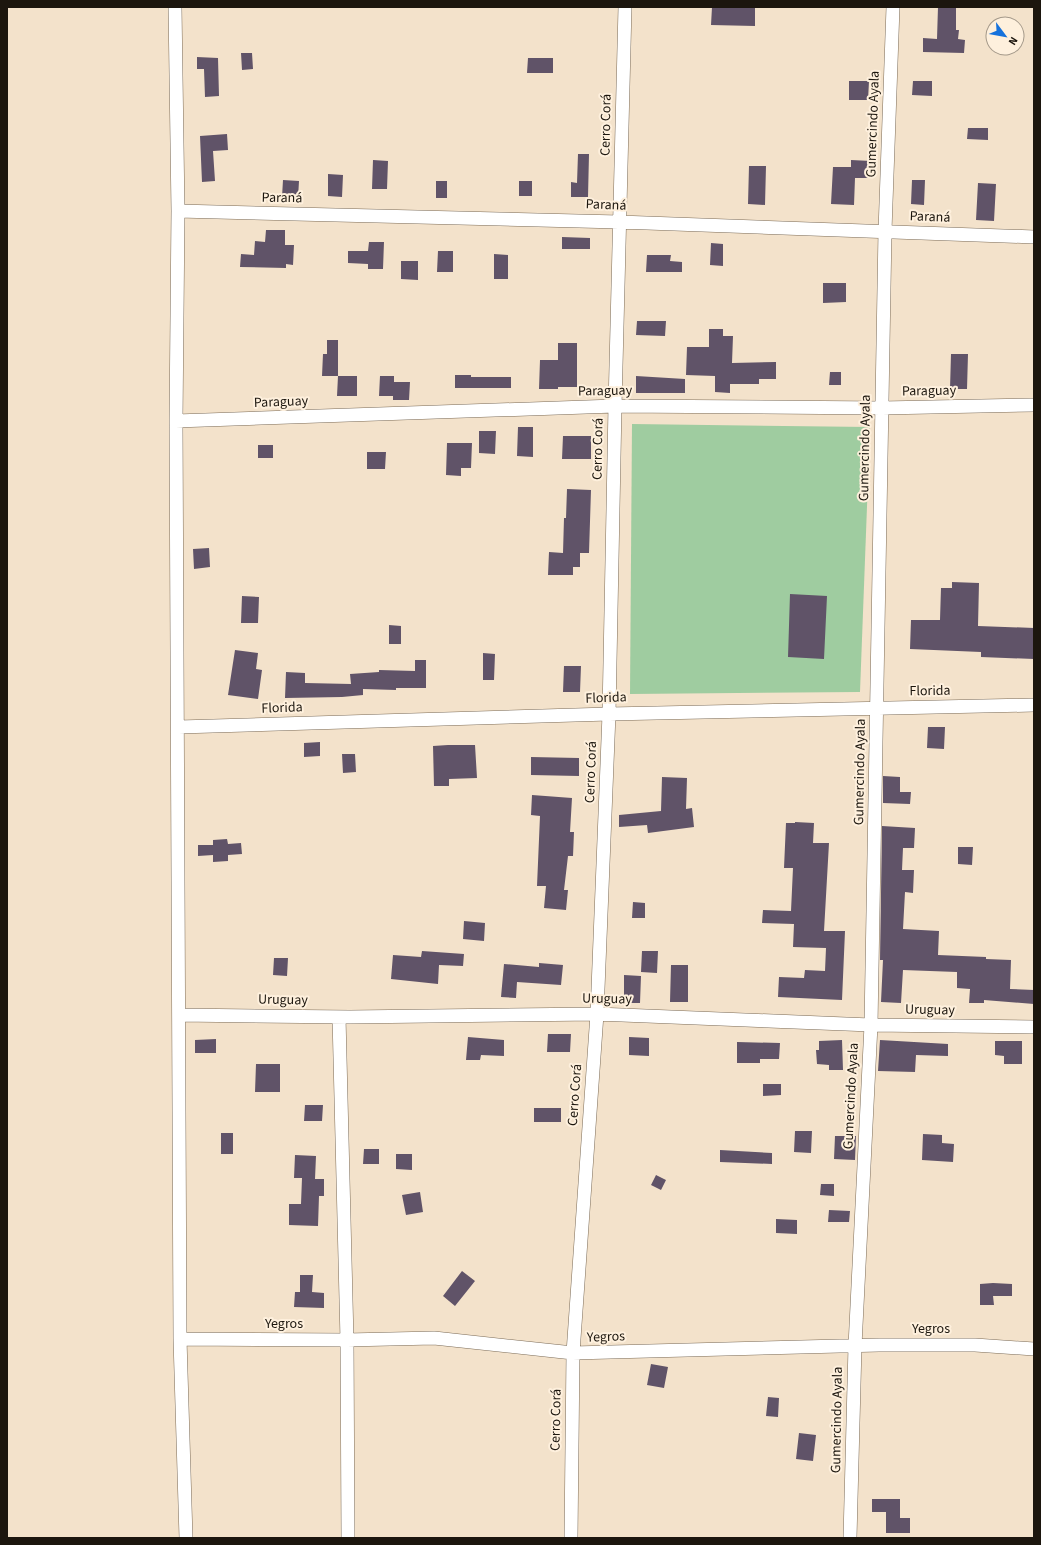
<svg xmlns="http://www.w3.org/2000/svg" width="1041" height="1545" font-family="'Source Sans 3',sans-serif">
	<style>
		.green { fill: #9fcca0 }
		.building { fill: #605368 }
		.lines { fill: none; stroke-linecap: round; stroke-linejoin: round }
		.minor-casing { stroke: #7c6c58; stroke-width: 14 }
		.minor { stroke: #fff; stroke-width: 13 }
		.labels { text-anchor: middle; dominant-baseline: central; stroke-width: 4; stroke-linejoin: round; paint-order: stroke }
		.street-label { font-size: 14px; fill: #1c160e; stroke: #fef0dd }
	</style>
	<rect width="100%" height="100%" fill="#f3e2cb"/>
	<!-- green -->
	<path class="green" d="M632 424 870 427 860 692 630 694Z"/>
	<!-- building -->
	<path class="building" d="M712 7H755V26L711 25Z
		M938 7H956V30H959L958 39 965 40 964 53 923 52V38L937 39Z
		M241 53H252L253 69 242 70Z
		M197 57 218 58 219 96 205 97 204 69H197Z
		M528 58H553V73H527Z
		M849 81H869L868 100H849Z
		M913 81H932V96L912 95Z
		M968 128H988V140L967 139Z
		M227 134 228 150 213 151 215 181 202 182 200 136Z
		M578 154H589L588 197H571V182L577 183Z
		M373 160 388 161 387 189H372Z
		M851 160 871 161 870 178H855L854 205 831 204 833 167H851Z
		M749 166H766L765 205 748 204Z
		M328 174 343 175 342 197 328 196Z
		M283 180 299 181 298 198 282 197Z
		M912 180H925L924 205 911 204Z
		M436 181H447V198H436Z
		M519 181H532V196H519Z
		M978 183 996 184 994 221 976 220Z
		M266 230H285V245H294L293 265 286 264V268L240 267 241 254 254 255 255 241 265 242Z
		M562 237 590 238V249H562Z
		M369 242H384L383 269H368V264L348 263V251H368Z
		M711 243 723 244V266L710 265Z
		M438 251H453V272H437Z
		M494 254 508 255V279H494Z
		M647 255H671L670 261 682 262V272H646Z
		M401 261H418V280L401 279Z
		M823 283H846V302L823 303Z
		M637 321H666L665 336 636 335Z
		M709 329H723V336H733L732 363 776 362V379H759V384H730V393L715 392V376L686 375 687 347H709Z
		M327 340H338V376H322L323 354H327Z
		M558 343H577V387H558V389H539L540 360H558Z
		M951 354H968L967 389H950Z
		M830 372H841V385H829Z
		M455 375H471V377H511V388H455Z
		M338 376H357V396H337Z
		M380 376H394V382H410L409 400H393V396H379Z
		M636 376 685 379V393H636Z
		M518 427H533V457L517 456Z
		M479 431H496L495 454 479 453Z
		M563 436H591V459H562Z
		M447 443H472L471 468H461V476L446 475Z
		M258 445H273V458H258Z
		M367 452H386L385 469H367Z
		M567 489 591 490 589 553H580V567H573V575H548L549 552 563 553 564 518H566Z
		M209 548 210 567 194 569 193 549Z
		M952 582 979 583 978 626 1034 628V659L981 657V652L910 649 911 620H940L941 588H952Z
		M790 594 827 596 824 659 788 657Z
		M242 596 259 597 258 623H241Z
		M389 625 401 626V644H389Z
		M235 650 258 653 256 669 262 670 258 699 228 695Z
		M483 653 495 654 494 680H483Z
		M415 660H426V688H396V690L363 689V695L342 697 285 698 286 672 305 673V683L351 684 350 674 379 672V670L415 671Z
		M564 666H581L580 692H563Z
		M928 727H945L944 749 927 748Z
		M320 742V756L304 757V743Z
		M448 745H475L477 778 449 779V786H434L433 746Z
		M342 754H355L356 772 343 773Z
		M531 757 579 758V776L531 775Z
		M883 776 900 777V792H911L910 804 883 803Z
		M662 777 687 778 686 809 692 808 694 827 648 833 647 825 619 827V815L661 811Z
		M532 795 572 798 570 832H574L573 856H568L564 890H568L566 910 544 908 546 886H537L540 816 531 815Z
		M795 822 814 823 813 843H829L824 931H845L842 1000 778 997 779 977 804 978 805 970 825 971 826 948 793 947 794 924 762 923 763 910 791 911 793 868H784L786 823H795Z
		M882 826 915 828 914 848H903L902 870H914L913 893 905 892 903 929 939 931 938 955 986 957V959L1011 960 1010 989 1034 990V1004L984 1000V1003H969L970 989 957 988V972L903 970 901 1003 881 1002 883 960H880Z
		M227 839 228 844 241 843 242 854 228 855V861L213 862V855L198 856V845H213V840Z
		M958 847H973L972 865 958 864Z
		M633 902 645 903V918H632Z
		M464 921 485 923 484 941 463 939Z
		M422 951 464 954 463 966 439 965 438 984 391 979 393 955 421 957Z
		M642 951H658L657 973 641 972Z
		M274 958H288L287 976 273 975Z
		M539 963 563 965 561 985 517 982 516 998 501 997 504 964 539 967Z
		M671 965H688V1002H670Z
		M624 975 641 976 640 1003H624Z
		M548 1034H571L570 1052H547Z
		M468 1037 504 1040V1056L481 1055 480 1060H466Z
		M629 1037 649 1038V1056L629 1055Z
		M216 1039V1053H195V1040Z
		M842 1040 843 1070H829V1065L817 1064 816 1050H819V1041Z
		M880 1040 948 1044V1056L916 1055 915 1072 878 1071Z
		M995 1041H1022V1064H1004V1056L995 1055Z
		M737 1042 780 1043 779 1059H760V1063H737Z
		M256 1064H280V1092H255Z
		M763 1084H781V1095L763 1096Z
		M305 1105H323L322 1121H304Z
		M534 1108H561V1122H534Z
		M795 1131H812L811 1153 794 1152Z
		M221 1133H233V1154H221Z
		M923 1134 942 1135V1143L954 1144 953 1162 922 1160Z
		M835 1136H856L855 1160 834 1159Z
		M364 1149H379V1164H363Z
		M720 1150 772 1153V1164L720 1162Z
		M396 1154H412V1170L396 1169Z
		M295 1155 316 1156 315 1179H324V1196H319L318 1226 289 1225V1204H301L302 1178H294Z
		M656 1175 666 1180 661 1190 651 1185Z
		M821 1184H834V1196L820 1195Z
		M420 1192 423 1212 406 1215 402 1195Z
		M829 1210 850 1211 849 1222H828Z
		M776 1219 797 1220V1234L776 1233Z
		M462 1271 475 1281 455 1306 443 1296Z
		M300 1275H313L312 1292 324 1293V1308L294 1307 295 1292H300Z
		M993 1283 1012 1284V1296H993L994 1305H980V1284Z
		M651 1364 668 1367 664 1388 647 1385Z
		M768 1397 779 1398 778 1417 766 1416Z
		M799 1433 816 1435 813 1461 796 1459Z
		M872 1499H900V1518H910V1533H886V1512H872Z"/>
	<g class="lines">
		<!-- minor casing -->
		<g class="minor-casing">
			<path id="minor" d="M175 7 178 211 176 421 180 1339 186 1538
				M178 211 619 222 1034 237
				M176 421 615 406 882 408 1034 405
				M179 727 609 714 1034 705
				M179 1015 350 1017 597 1014 871 1025 1034 1027
				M339 1017 347 1340 348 1538
				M180 1339 347 1340 434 1338 573 1353 879 1345H975L1034 1349
				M571 1538 573 1353 597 1014 609 714 615 406 625 7
				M850 1538 855 1346 871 1025 885 231 893 7"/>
		</g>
		<!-- minor -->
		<use href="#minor" class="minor"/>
	</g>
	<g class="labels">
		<!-- street labels -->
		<g class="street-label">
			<text transform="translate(873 124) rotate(-88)">Gumercindo Ayala</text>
			<text transform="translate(606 125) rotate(-89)">Cerro Corá</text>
			<text transform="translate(282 198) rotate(1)">Paraná</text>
			<text transform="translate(606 205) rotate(2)">Paraná</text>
			<text transform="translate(930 217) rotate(2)">Paraná</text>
			<text transform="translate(605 391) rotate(-1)">Paraguay</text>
			<text transform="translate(929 391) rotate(-1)">Paraguay</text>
			<text transform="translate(281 402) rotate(-2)">Paraguay</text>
			<text transform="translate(865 448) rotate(-89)">Gumercindo Ayala</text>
			<text transform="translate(598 449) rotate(-89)">Cerro Corá</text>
			<text transform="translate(930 691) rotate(-1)">Florida</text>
			<text transform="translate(606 698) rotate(-2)">Florida</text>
			<text transform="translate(282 708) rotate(-2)">Florida</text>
			<text transform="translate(591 772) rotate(-88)">Cerro Corá</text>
			<text transform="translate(860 772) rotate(-89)">Gumercindo Ayala</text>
			<text transform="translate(607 999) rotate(1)">Uruguay</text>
			<text transform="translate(283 1000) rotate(1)">Uruguay</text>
			<text transform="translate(930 1010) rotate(1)">Uruguay</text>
			<text transform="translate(575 1095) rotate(-86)">Cerro Corá</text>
			<text transform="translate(851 1096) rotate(-87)">Gumercindo Ayala</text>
			<text x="284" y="1324">Yegros</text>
			<text x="931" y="1329">Yegros</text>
			<text transform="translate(606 1337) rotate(-2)">Yegros</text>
			<text transform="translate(556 1420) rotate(-89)">Cerro Corá</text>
			<text transform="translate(837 1420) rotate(-89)">Gumercindo Ayala</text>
		</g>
	</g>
	<!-- border -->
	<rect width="1041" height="1545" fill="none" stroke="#1c160e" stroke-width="16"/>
	<!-- north arrow -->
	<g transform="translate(1005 36) rotate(122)"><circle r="19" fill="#fef0dd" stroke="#a4998a"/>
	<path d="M0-3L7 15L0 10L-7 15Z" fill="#1672dc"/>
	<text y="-6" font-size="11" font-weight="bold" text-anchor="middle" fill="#1c160e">N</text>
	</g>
</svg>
